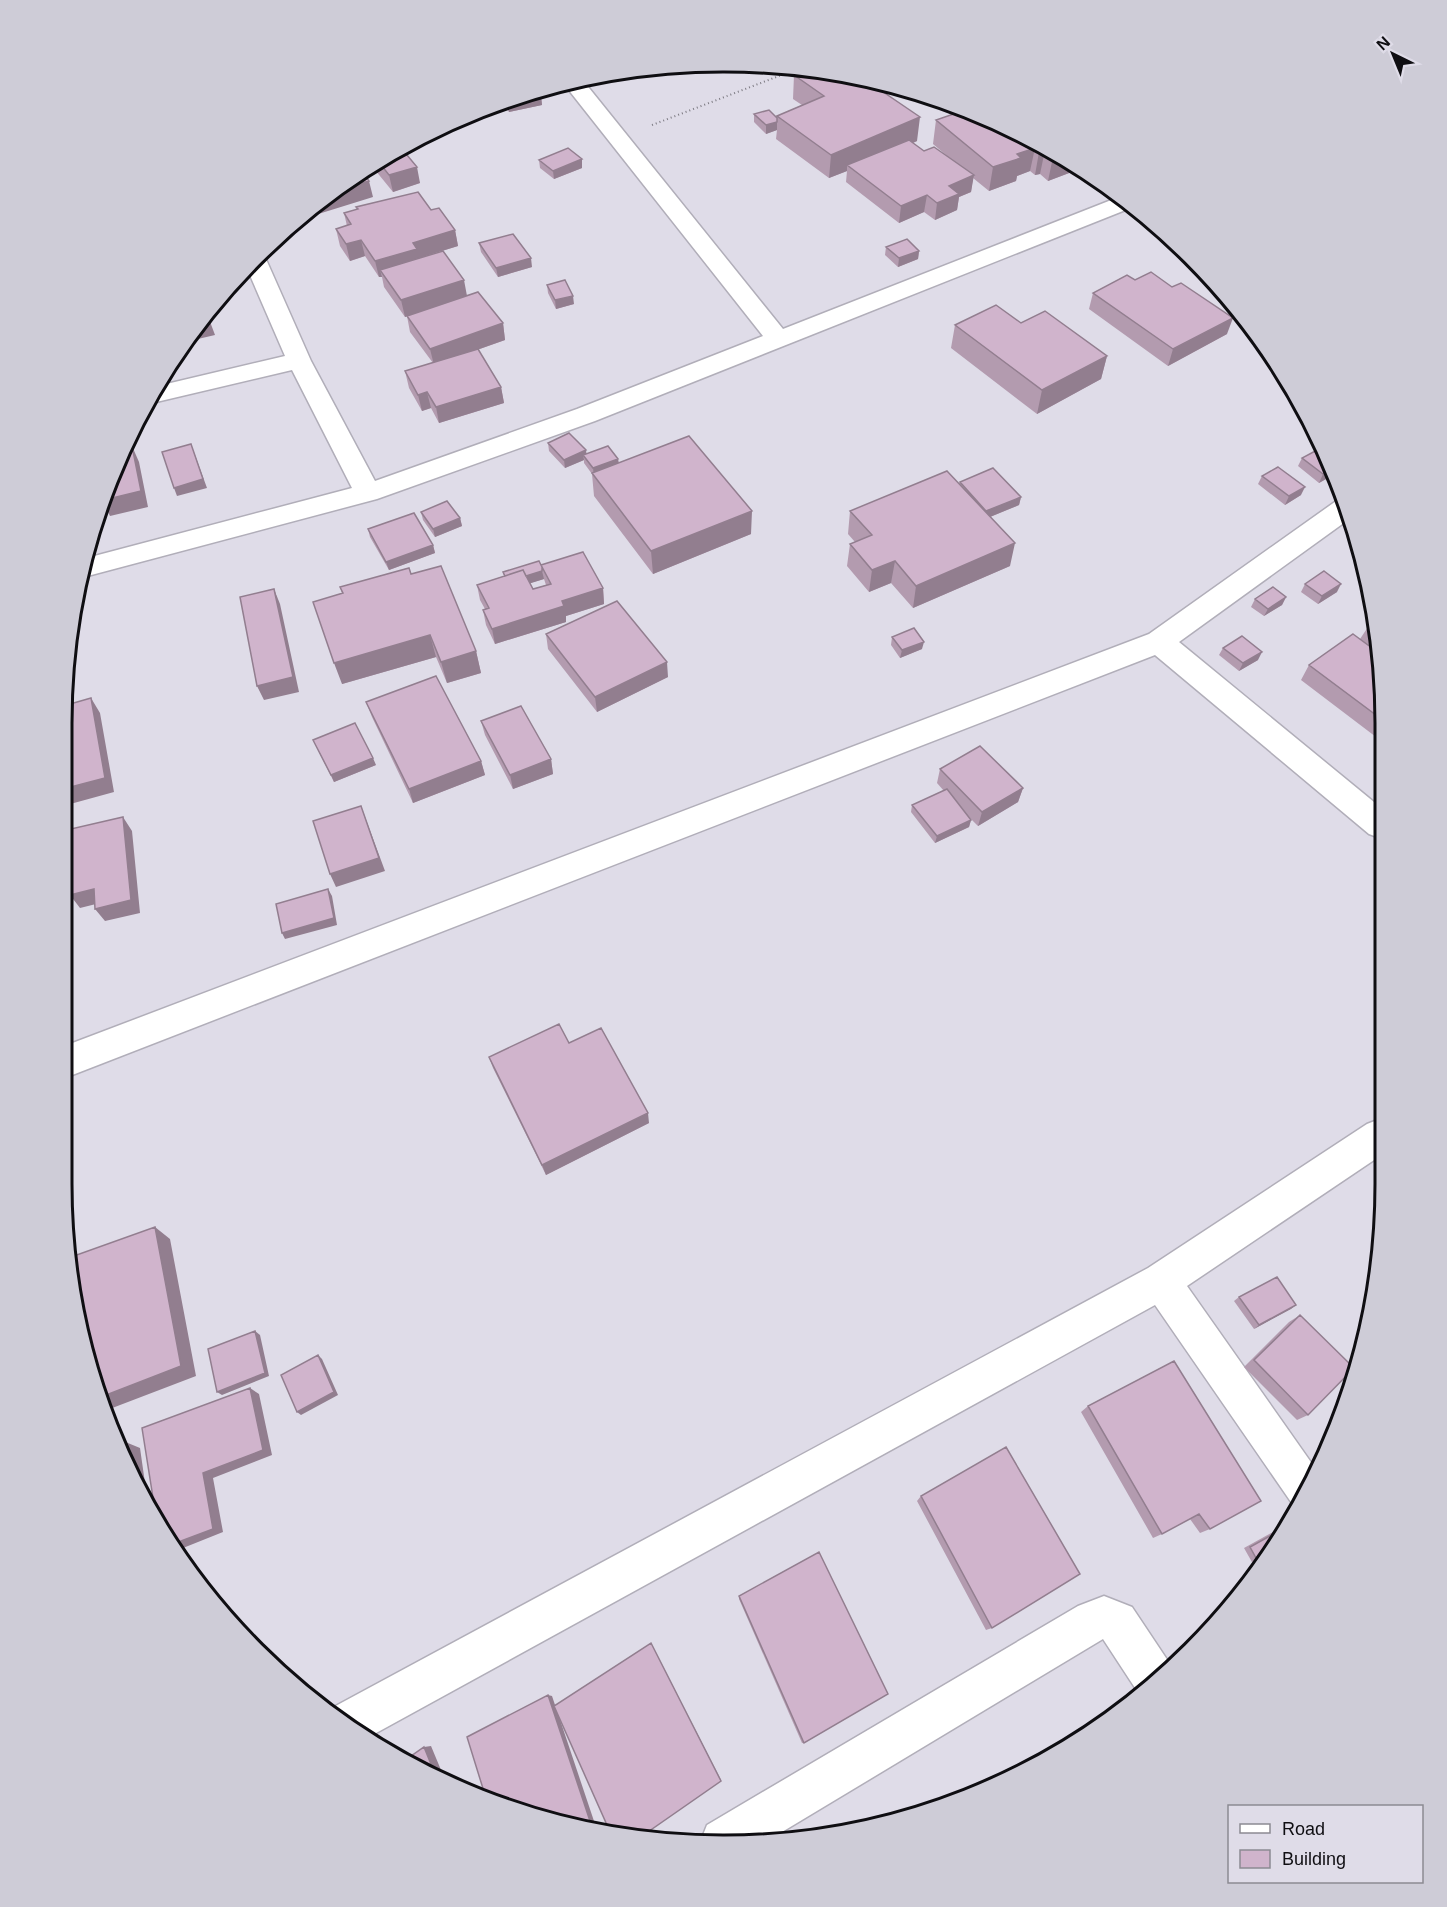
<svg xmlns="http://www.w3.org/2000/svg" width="1447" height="1907" font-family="Arial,sans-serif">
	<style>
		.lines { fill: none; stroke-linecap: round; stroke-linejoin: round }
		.street-casing { stroke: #b1aeb9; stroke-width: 3 }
		.path { stroke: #7d7b83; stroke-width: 2; stroke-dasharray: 1 3; stroke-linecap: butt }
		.street { fill: #fff; fill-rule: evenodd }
		.wall { fill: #b39baf; fill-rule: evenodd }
		.shaded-wall { fill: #927e8f }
		.building { fill: #d0b4cc; stroke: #927e8f; stroke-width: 1.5 }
		.rim { fill: none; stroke: #0f0e12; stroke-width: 3 }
	</style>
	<rect width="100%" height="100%" fill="#dfdce8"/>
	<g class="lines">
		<!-- street casing -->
		<g class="street-casing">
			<path id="street" d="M581 78 783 329 1119 197 1133 207 595 421 377 499 80 578 83 559 352 488 292 370 152 403 148 402 158 386 285 356 246 266 260 252 265 257 311 361 375 481 577 409 763 336 564 84Z
				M1344 498 1352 517 1179 642 1380 807V838L1369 834 1155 655 62 1079V1047L1149 634 1339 499Z
				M1380 1119V1156L1187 1286 1315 1468 1297 1505 1291 1502 1155 1305 367 1738 329 1714 330 1709 1148 1268 1367 1124Z
				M1104 1596 1132 1607 1172 1667 1139 1694 1103 1639 762 1844 701 1840 707 1825 1078 1606Z"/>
		</g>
		<!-- path -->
		<path class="path" d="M652 125 797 69"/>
		<!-- street -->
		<use href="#street" class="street"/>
	</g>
	<!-- wall -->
	<path class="wall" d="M794 75 917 141 913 143 924 151 953 161 933 144 936 120 977 112 1078 166 1077 170 1048 181 1040 174 1035 175 1030 171 1017 176 1016 181 989 191 973 178 971 192 959 197 957 210 935 220 924 212 899 223 846 182 847 171 829 178 776 139 777 130 766 134 754 122V114L777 118V116L802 105 793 99Z
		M538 91 541 96 542 105 509 112 502 102Z
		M402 149 420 183 393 192 371 165Z
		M539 160 582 168 554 179 540 168Z
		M356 207 431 210 455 230 458 246 419 258 503 323 505 340 477 350 501 387 504 403 439 423 431 408 422 411 409 388 405 371 433 363 410 332 407 316 415 313 405 317 384 287 382 277H379L365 256 350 261 340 246 336 229 347 226 344 213 357 210Z
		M479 243 532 267 498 277 481 252Z
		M886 247 919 251 918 259 898 267 885 255Z
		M1210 278 1219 289 1209 282Z
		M1135 280 1227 334 1168 366 1089 309 1093 293Z
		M547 285 574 304 556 309 548 293Z
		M1021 323 1107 356 1101 379 1037 414 951 348 955 325Z
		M548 443 586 450V454L618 459 619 463 751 534 653 574 594 496 592 474 584 463V460L565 468 549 451Z
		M1321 451 1333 475 1319 483 1298 466 1302 458Z
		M1262 476 1301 495 1285 505 1258 484Z
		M960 482 1021 497 1019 505 990 517 1010 566 913 608 891 583 869 592 847 566 850 544 855 542 848 534 850 511 959 484Z
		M421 512 460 518 462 526 435 537 423 520Z
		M368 529 433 545 435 553 389 570 370 537Z
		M542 567 603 588 604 604 566 616V622L495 644 486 625 483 610 485 609 480 600 477 585 504 576 503 572ZM544 579 546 585 533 589 530 583Z
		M411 574 476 651 481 673 447 683 436 657 342 684V594L340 587Z
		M1305 584 1337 592 1318 604 1301 592Z
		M1286 597 1282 605 1264 616 1251 607 1255 599Z
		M1376 621 1380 637V740L1301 680 1309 665 1360 639 1368 627Z
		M546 634 668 677 597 712 548 649Z
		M892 637 922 649 900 658 891 645Z
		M1223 648 1258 660 1239 671 1219 655Z
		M366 702 481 761 485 775 413 803 372 717Z
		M481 721 551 759 553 774 513 789 485 735Z
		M313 740 376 765 334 782Z
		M940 769 1023 788 1018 802 978 826 967 815 971 820 969 827 935 843 911 812 912 805 944 791 937 783Z
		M569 1043 649 1123 546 1175 493 1068 489 1057Z
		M1239 1297 1296 1305 1254 1329 1234 1301Z
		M1300 1315 1308 1415 1297 1420 1244 1367 1289 1322Z
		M1174 1361 1210 1529 1200 1533 1190 1519 1162 1534 1153 1538 1081 1412 1088 1406Z
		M921 1496 992 1628 986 1630 917 1501Z
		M1286 1526 1274 1551 1257 1571 1244 1548 1282 1527Z
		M739 1596 804 1743H802L739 1599Z"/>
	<!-- shaded-wall -->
	<path class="shaded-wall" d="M541 96 542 105 509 112 508 104Z
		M920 117 917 141 852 169 847 165V171L829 178 831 155Z
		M777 122V130L766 134V125Z
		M1035 148 1030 171 1017 176 1016 181 989 191 993 167 1017 154Z
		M1045 150 1040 174 1035 175 1039 152Z
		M1058 155 1078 166 1077 170 1048 181 1053 157Z
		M582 159V168L554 179 553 171Z
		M417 167 420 183 393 192 389 175Z
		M974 175 971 192 959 197 957 210 935 220 937 203 949 186Z
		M369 181 373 197 299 220 333 191Z
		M927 195 924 212 899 223 901 206Z
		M455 230 458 246 380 270 382 277H379L375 261 413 243Z
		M361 240 365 256 350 261 346 244Z
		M919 251 918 259 898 267 899 258Z
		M531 258 532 267 498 277 496 268Z
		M464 280 467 296 405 317 401 300Z
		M573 296 574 304 556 309 555 300Z
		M206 311 215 335 185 342 198 321Z
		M1233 318 1227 334 1168 366 1173 349Z
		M503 323 505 340 434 365 430 349Z
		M1107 356 1101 379 1037 414 1042 390Z
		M501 387 504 403 439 423 436 407Z
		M427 392 431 408 422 411 418 395Z
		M191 444 207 488 177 496 174 488Z
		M132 446 139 462 148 507 110 516 103 502Z
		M586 450 587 458 583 455 584 460 565 468 564 460Z
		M618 459 619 468 594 477 593 468Z
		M1331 471 1333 475 1319 483 1323 474Z
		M1305 487 1301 495 1285 505 1289 496Z
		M1021 497 1019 505 985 519 986 511Z
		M752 511 751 534 653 574 651 551Z
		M460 518 462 526 435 537 433 529Z
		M1015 543 1010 566 913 608 916 586Z
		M433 545 435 553 389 570 386 562Z
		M895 561 891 583 869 592 872 570Z
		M542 571 544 579 509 590 508 582Z
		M1341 584 1337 592 1318 604 1322 596Z
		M603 588 604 604 566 616V622L495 644 492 629 562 601Z
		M274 589 280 604 299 692 264 700 257 686Z
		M1286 597 1282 605 1264 616 1268 609Z
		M430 635 436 657 342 684 334 663Z
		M924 642 922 649 900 658 902 650Z
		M476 651 481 673 447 683 441 662Z
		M1262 652 1258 660 1239 671 1243 663Z
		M667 662 668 677 597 712 595 697Z
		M91 698 100 713 114 792 63 806V789Z
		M373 758 376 765 334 782 331 775Z
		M551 759 553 774 513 789 510 775Z
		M481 761 485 775 413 803 409 789Z
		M1023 788 1018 802 978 826 982 812Z
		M361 806 385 871 336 887 330 874Z
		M123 817 132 831 140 913 105 921 95 909Z
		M971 820 969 827 935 843 937 836Z
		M69 873 70 889 62 879V875Z
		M94 889 104 902 80 908 70 895Z
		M328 889 332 896 337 925 285 939 282 933Z
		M648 1113 649 1123 546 1175 542 1165Z
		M155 1227 170 1239 196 1376 107 1410 101 1397Z
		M1296 1305 1291 1309 1254 1329 1259 1325Z
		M255 1331 260 1335 269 1376 222 1395 217 1392Z
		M318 1355 322 1359 338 1395 301 1415 297 1412Z
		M250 1388 259 1394 272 1455 213 1478 223 1532 178 1550 173 1544 203 1473Z
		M123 1441 140 1448 149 1511 125 1453Z
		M651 1643 721 1780V1781Z
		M548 1695 552 1696 598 1833H594Z
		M431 1746 446 1782 437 1779 424 1747Z"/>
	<!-- building -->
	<path class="building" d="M808 70 852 74 861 77 920 117 831 155 777 116 824 96 794 75Z
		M538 91 541 96 508 104 506 101Z
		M968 109 977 112 1058 155 1053 157 1045 150 1039 152 1035 148 1017 154 1021 158 993 167 936 120Z
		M769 110 777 118V122L766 125 754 114Z
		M909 140 924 151 934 147 974 175 949 186 959 194 937 203 927 195 901 206 847 165Z
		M568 148 582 159 553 171 539 160Z
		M402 149 417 167 389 175 378 161Z
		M361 170 369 181 333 191 355 173Z
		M418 192 431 210 439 208 455 230 413 243 417 249 375 261 361 240 346 244 336 229 351 224 344 213 358 209 356 207Z
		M513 234 531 258 496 268 479 243Z
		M907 239 919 251 899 258 886 247Z
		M443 251 464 280 401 300 380 270Z
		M1151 272 1172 287 1181 283 1233 318 1173 349 1093 293 1127 275 1135 280Z
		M565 280 573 296 555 300 547 285Z
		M478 292 503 323 430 349 407 316Z
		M996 305 1021 323 1045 311 1107 356 1042 390 955 325Z
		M206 312 209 319 198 321Z
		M478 349 501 387 436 407 427 392 418 395 405 371Z
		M569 433 586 450 564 460 548 443Z
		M689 436 752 511 651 551 592 473Z
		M191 444 203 479 174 488 162 452Z
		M132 446 141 491 104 500 123 448Z
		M608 446 618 459 593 468 583 455Z
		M1319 449 1321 451 1331 471 1323 474 1302 458Z
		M1278 467 1305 487 1289 496 1262 476Z
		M993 468 1021 497 986 511 960 482Z
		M947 471 1015 543 916 586 895 561 872 570 850 544 872 535 850 511Z
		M447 501 460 518 433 529 421 512Z
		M414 513 433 545 386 562 368 529Z
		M583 552 603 588 562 601 564 606 492 629 483 610 489 608 477 585 523 570 533 589 551 584 541 565Z
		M539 561 542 567V571L526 576 523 570 505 576 503 572Z
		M441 566 476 651 441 662 430 635 334 663 313 602 343 593 340 587 409 568 411 574Z
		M1324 571 1341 584 1322 596 1305 584Z
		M1273 587 1286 597 1268 609 1255 599Z
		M274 589 293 677 257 686 240 597Z
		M617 601 667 662 595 697 546 634Z
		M1376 621 1379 636 1368 627Z
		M914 628 924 642 902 650 892 637Z
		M1353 634 1380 654V718L1309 665Z
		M1242 636 1262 652 1243 663 1223 648Z
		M436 676 481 761 409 789 366 702Z
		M91 698 105 778 63 789V706Z
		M521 706 551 759 510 775 481 721Z
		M355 723 373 758 331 775 313 740Z
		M980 746 1023 788 982 812 940 769Z
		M947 789 971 820 937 836 912 805Z
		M361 806 379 858 330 874 313 821Z
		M123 817 131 900 95 909 94 889 70 895 69 873 62 875V831Z
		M328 889 334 918 282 933 276 904Z
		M559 1024 569 1043 601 1028 648 1113 542 1165 489 1057Z
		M155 1227 181 1366 101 1397 84 1355 71 1257Z
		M1277 1277 1296 1305 1259 1325 1239 1297Z
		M1300 1315 1354 1368 1308 1415 1254 1360Z
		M255 1331 265 1373 217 1392 208 1349Z
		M318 1355 334 1392 297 1412 281 1375Z
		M1174 1361 1261 1501 1210 1529 1199 1514 1162 1534 1088 1406Z
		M250 1388 263 1450 203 1473 213 1529 173 1544 157 1523 142 1428Z
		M123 1441 125 1453 120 1442Z
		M1006 1447 1080 1574 992 1628 921 1496Z
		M1286 1527 1274 1551 1261 1567 1250 1547Z
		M819 1552 888 1694 804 1743 739 1596Z
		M651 1643 721 1781 642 1836 611 1834 554 1706Z
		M548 1695 594 1833 485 1795 467 1737Z
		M424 1747 437 1779 430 1777 404 1761Z"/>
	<!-- crop -->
	<path d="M0 0H1447V1907H0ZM723 72H724A651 651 0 0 1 1375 723V1184A651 651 0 0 1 724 1835H723A651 651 0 0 1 72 1184V723A651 651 0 0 1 723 72Z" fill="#ceccd7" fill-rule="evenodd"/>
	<path class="rim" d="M723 72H724A651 651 0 0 1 1375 723V1184A651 651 0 0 1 724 1835H723A651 651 0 0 1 72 1184V723A651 651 0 0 1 723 72Z"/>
	<!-- legend -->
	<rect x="1228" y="1805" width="195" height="78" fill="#dfdce8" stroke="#8c8a92" stroke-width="1.5"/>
	<rect x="1240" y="1824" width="30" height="9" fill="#ffffff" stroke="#8c8a92" stroke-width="1.5"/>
	<text x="1282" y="1835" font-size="18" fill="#0f0e12">Road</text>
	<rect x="1240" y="1850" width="30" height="18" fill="#d0b4cc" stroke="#8c8a92" stroke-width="1.5"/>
	<text x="1282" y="1865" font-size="18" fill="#0f0e12">Building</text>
	<!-- north arrow -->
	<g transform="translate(1393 54) rotate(317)" stroke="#dfdce8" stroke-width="4.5" paint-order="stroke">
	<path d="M0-4.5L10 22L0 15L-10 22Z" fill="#0f0e12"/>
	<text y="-9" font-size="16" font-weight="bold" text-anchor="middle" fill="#0f0e12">N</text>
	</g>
</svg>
